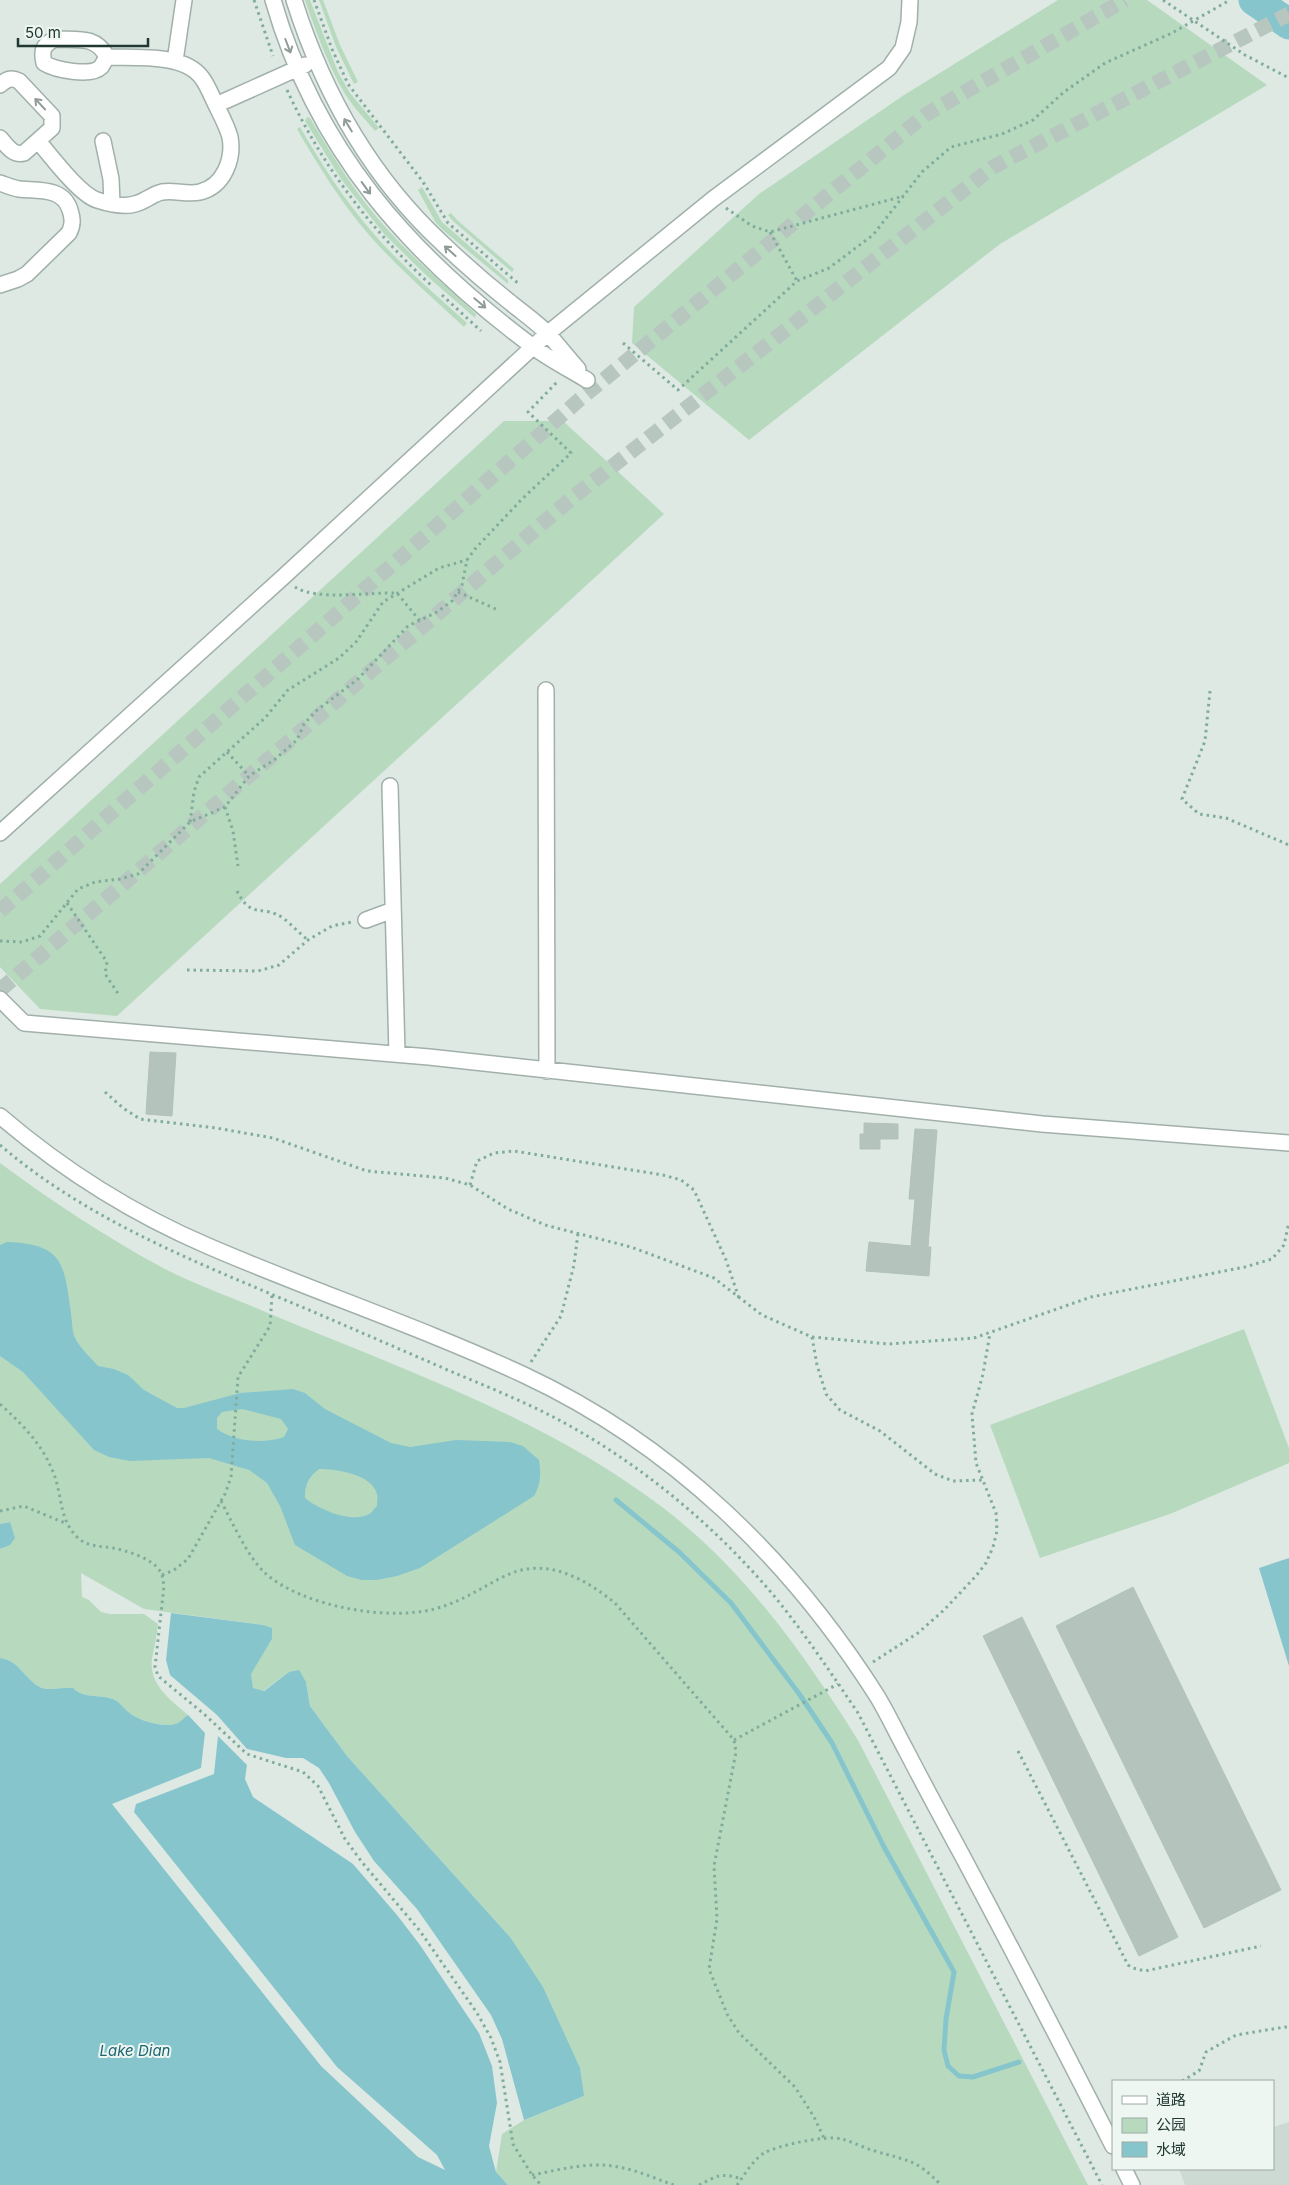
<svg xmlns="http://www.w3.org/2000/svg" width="1289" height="2185" font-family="Inter,'Noto Sans SC',sans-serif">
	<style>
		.built { fill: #cdd9d3 }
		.green { fill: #b7dabf }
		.water { fill: #87c5cd; fill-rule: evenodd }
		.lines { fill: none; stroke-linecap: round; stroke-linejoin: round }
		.stream { stroke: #87c5cd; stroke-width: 5 }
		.river { stroke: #87c5cd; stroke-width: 31 }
		.building { fill: #b4c4bd; stroke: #b1c2bb }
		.major-tunnel { stroke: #b8c6c0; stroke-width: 15; stroke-dasharray: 15 8; stroke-linecap: butt }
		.minor-casing { stroke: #a1b0ab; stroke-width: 18 }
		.path { stroke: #80ac9c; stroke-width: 3; stroke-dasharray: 2.5 4; stroke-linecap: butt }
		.minor { stroke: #fff; stroke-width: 15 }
		.oneway { stroke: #909c98 }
		.labels { text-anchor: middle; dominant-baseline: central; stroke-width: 4; stroke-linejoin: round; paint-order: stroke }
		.water-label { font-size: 15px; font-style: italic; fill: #1d6671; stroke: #eef6f2 }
	</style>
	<rect width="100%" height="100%" fill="#dee9e4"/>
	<!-- built -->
	<path class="built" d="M1289 2122V2185H1185L1179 2169H1273V2127Z"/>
	<!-- green -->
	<path class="green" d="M305 0H310L338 72 350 93 379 128 375 131C365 119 353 107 345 94 328 65 316 32 305 0Z
		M319 0H323L340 45 358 82 354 84 336 47Z
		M1058 0H1147L1267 85 1000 244 749 440 632 343 634 307 759 194 904 95Z
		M307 117 310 118C333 157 357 196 388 230 415 260 447 287 476 314L475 318 428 277 384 234 341 179 305 121Z
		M300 127C322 165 345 201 374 234 402 266 435 294 467 323L464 327C432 297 399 269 370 236 342 204 319 167 297 129Z
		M422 187 442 222 508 280V284L444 231 436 223 418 190Z
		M451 213 457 220 514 269 512 272 453 221 448 215Z
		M504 421H563L664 514 117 1016 40 1009 0 967V884Z
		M0 1163C53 1202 107 1238 165 1269 198 1286 234 1298 268 1313 402 1369 545 1418 662 1507 745 1570 805 1655 859 1742L1088 2185H508L496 2172 502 2134 524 2120 584 2096 510 1937 347 1756 310 1706 306 1682 289 1672 263 1691 253 1688 250 1674 272 1639 263 1625 144 1609 81 1573 82 1597 89 1600 101 1612 110 1614H144L158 1624C157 1636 154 1647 152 1659 149 1685 170 1699 188 1715 184 1717 180 1723 175 1724 163 1727 145 1722 134 1716 126 1712 121 1702 113 1699 98 1694 85 1699 73 1688 62 1687 47 1692 38 1686 24 1677 18 1660 0 1658V1549H2L10 1522 0 1524Z
		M1244 1329 1289 1448V1463L1170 1514 1040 1558 990 1425Z"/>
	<!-- water -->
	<path class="water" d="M7 1242C64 1244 64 1264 71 1313 72 1320 72 1329 74 1336 78 1346 91 1358 98 1366L114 1369 128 1375 144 1390 177 1408H184L240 1393 293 1389 305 1393 325 1409 391 1443 410 1447 456 1440 510 1442 523 1446 539 1460C541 1474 541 1484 534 1496L420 1568 397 1576 377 1580H362L347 1576 295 1545 280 1506 267 1483 249 1470 209 1458 130 1461 109 1457 94 1450 23 1372 0 1356V1245ZM242 1409 281 1419 288 1429 284 1437C264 1444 235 1442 217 1429V1418L222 1412ZM319 1469C336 1469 372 1474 377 1494 378 1497 377 1502 377 1506 374 1508 372 1513 369 1514 352 1524 318 1509 305 1498 305 1484 308 1478 319 1469Z
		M10 1522 15 1538 10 1545 0 1549V1524Z
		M1289 1558V1666L1259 1568Z
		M171 1613 263 1625 272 1628V1639L251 1674 253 1688 264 1691 289 1672 299 1670 306 1682 310 1706 347 1756 510 1937 543 1987 580 2068 584 2096 524 2120 502 2039 491 2015 417 1909 374 1861 355 1832 329 1783 319 1768 303 1758H286L247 1749 217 1715 170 1675 166 1660Z
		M0 1658C18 1660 24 1677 38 1686 47 1692 62 1687 73 1688 85 1699 98 1694 113 1699 121 1702 126 1712 134 1716 145 1722 163 1727 175 1724 180 1723 184 1717 188 1715L205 1733 201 1768 112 1804 321 2066 418 2157 445 2170 437 2155 337 2067 134 1812 136 1804 214 1774 218 1736 247 1765 245 1779 253 1797 353 1864 397 1915 420 1945 479 2033 492 2066 497 2103 489 2146 496 2172 508 2185H0Z"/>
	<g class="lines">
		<!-- stream -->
		<path class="stream" d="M616 1500 679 1552 731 1603 800 1695 832 1743 884 1847 954 1972 946 2019 944 2050 948 2066 959 2076 973 2077 1019 2062"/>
		<!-- river -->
		<path class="river" d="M1254 0 1289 24"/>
	</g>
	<!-- building -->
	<path class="building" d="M150 1052 176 1053 172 1116 146 1114Z
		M864 1123 898 1124V1139H880V1149H860V1134H864Z
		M915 1129 937 1130 928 1247H931L929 1276 866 1271 869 1242 911 1246 915 1199H909Z
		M1133 1587 1281 1890 1204 1928 1056 1626Z
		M1022 1617 1178 1937 1139 1956 983 1636Z"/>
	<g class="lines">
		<!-- major-tunnel -->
		<path class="major-tunnel" d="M0 911 579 400 925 115 1125 0
			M0 990 572 498 993 167 1289 14"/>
		<!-- minor casing -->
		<g class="minor-casing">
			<path id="minor" d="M273 0C316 150 409 254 532 346 549 359 569 369 587 380
				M294 0C323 92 371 177 442 243 464 264 487 284 511 303 523 313 538 323 549 335 559 346 568 358 578 369
				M55 39C77 40 96 35 107 57 105 60 103 64 101 67 91 77 55 70 44 63 41 50 43 45 55 39Z
				M107 57C135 58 185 53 202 78 208 86 212 97 216 105L305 65
				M175 61 184 0
				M0 85C7 79 11 77 19 81L52 116V128L24 153C13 156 7 146 0 138
				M38 141C51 156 79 194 97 200 109 204 126 208 138 203 147 200 153 194 162 192 175 190 188 195 200 192 224 186 234 159 230 137 227 126 221 115 216 105
				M103 141 111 179 112 204
				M0 183C6 185 13 188 19 189 38 191 63 187 70 210 73 219 73 225 69 233L27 274 18 279 0 285
				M546 690 547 1071
				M390 786 397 1054
				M0 833 281 579 547 334 713 199 889 68 903 48 909 22 910 0
				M366 920 393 910
				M0 999 24 1023 429 1057 1042 1124 1289 1143
				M0 1116C62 1169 133 1214 208 1246 312 1291 421 1327 524 1375 672 1444 790 1559 877 1696 888 1714 897 1734 907 1752 925 1787 944 1822 963 1857 1014 1953 1064 2049 1113 2146
				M1124 2169 1132 2185"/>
		</g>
		<!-- path -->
		<path class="path" d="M254 0 273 56
			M314 0 332 49 348 84 423 182 448 223 520 285
			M1163 0 1245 55 1289 78
			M287 90C322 166 370 229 432 286
			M726 208 752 226 770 232 904 196
			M770 232 797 281
			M442 295 481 331
			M623 343 678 390 797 281 829 268 873 235 922 172 951 147 1002 134 1033 120 1064 92 1105 63 1172 33 1230 0
			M295 587C316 601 370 592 397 593L420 621
			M458 592 498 610
			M1210 691 1205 741 1182 799 1199 814 1226 818 1289 845
			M227 752 249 776
			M225 807 233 831 238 866
			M190 822 194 792 199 777 265 718 288 690 339 658 356 642 383 602 439 568 467 560
			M237 891C251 920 263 904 283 918 291 924 299 933 308 940
			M67 903 107 962 105 974 119 995
			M0 941 22 942 40 936 78 889 95 882 120 879 138 874 190 822 225 807 249 776 274 760 297 740 304 724 316 711 358 679 408 626 437 612 452 601 462 585 467 560 475 549 522 499 571 453 528 412 559 380
			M187 970 258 971 279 965 308 940 332 926 352 922
			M105 1092 123 1108 140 1119 216 1128 273 1138 367 1171 445 1178 470 1185 508 1209 545 1225 631 1247 714 1278 762 1315 812 1337 888 1344 974 1338 1091 1297 1245 1267 1272 1259 1284 1245 1289 1222
			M0 1145C79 1213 176 1254 271 1294 331 1319 390 1345 450 1371 490 1388 531 1404 570 1426 647 1469 718 1529 775 1597 805 1634 831 1673 858 1713L1102 2185
			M470 1185 477 1161 494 1153 514 1151 663 1175 681 1180 694 1190 726 1260 739 1298
			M812 1337 817 1365 826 1394 840 1410 880 1431 935 1474 953 1481 983 1480
			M531 1362 561 1316 574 1265 578 1233
			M0 1404C24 1426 44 1446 55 1477 62 1498 60 1520 77 1537 87 1547 100 1546 113 1548 127 1551 152 1558 160 1571 163 1575 163 1581 164 1586L155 1667 158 1676 204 1714 247 1754 303 1772 318 1786 345 1839 361 1861 420 1931 477 2013 491 2038 500 2062 513 2144 532 2175 541 2185
			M221 1501C232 1522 248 1557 264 1572 301 1607 396 1624 444 1606 466 1599 484 1586 505 1576 545 1556 584 1578 615 1603L734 1740 736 1752 714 1866 717 1919 709 1969 727 2014 739 2033 795 2087 814 2117 824 2138
			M0 1511 24 1506 65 1523
			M162 1575 174 1570 188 1559 225 1494 231 1477 238 1377 270 1326 272 1295
			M873 1662 918 1633 944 1610 976 1576 986 1563 993 1547 997 1531 996 1513 976 1463 972 1414 983 1374 990 1333
			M734 1740 838 1684
			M1018 1751 1128 1965 1133 1968 1145 1971 1261 1946
			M1182 2081 1199 2071 1206 2052 1236 2035 1285 2027 1289 2028
			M532 2175C559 2170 589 2161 618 2167 637 2170 656 2179 674 2185
			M699 2185C717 2176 721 2172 741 2179
			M737 2185C745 2174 753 2160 764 2153 779 2145 826 2135 842 2139 853 2142 864 2148 875 2151 907 2161 915 2158 941 2185"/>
		<!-- minor -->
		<use href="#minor" class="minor"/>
	</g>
	<!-- one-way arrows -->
	<defs><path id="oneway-shaft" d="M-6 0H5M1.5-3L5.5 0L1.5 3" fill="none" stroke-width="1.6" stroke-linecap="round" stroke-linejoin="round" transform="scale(1.25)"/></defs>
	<g class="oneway">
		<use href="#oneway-shaft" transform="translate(288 46) rotate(69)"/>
		<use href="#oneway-shaft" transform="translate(40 104) rotate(-133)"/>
		<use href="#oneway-shaft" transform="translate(348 125) rotate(-121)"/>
		<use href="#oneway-shaft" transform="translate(366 188) rotate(54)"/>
		<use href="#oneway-shaft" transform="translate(450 251) rotate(-138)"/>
		<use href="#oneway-shaft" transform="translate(480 303) rotate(40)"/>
	</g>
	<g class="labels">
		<!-- water labels -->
		<g class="water-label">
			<text x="135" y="2050">Lake Dian</text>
		</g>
	</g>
	<!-- legend -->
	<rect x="1112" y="2080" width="162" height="90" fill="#eef6f2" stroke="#9caaa5"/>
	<rect x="1122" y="2096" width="25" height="8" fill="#ffffff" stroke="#9caaa5"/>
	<text x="1156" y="2105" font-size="15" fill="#203831">道路</text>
	<rect x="1122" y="2118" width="25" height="15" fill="#b7dabf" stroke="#9caaa5"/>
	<text x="1156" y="2130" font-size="15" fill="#203831">公园</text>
	<rect x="1122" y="2142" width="25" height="15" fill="#87c5cd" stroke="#9caaa5"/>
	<text x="1156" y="2155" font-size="15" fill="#203831">水域</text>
	<!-- scale -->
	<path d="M18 38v8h130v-8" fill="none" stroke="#203831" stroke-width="2.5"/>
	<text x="25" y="38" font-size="15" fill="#203831" stroke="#eef6f2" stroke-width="4" paint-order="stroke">50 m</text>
</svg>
